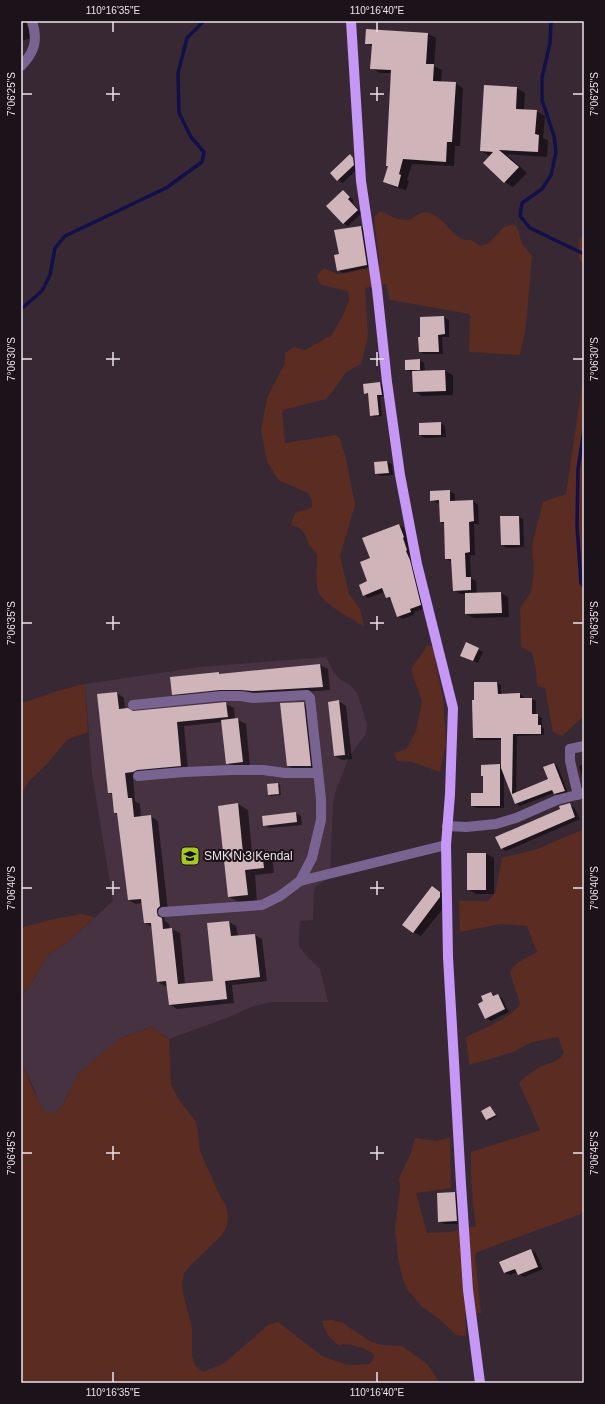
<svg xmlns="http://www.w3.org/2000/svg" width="605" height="1404" font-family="Helvetica,sans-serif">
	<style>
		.built { fill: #463241 }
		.green { fill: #5a2c22 }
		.shadow { fill: #0007 }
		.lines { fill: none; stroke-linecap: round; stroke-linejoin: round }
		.stream { stroke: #121049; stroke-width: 3.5 }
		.building { fill: #cfb5ba }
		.minor { stroke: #796491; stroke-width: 10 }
		.major { stroke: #c598f6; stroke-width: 10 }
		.ticks { fill: none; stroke: #ede2ea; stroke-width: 1.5 }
		.labels { text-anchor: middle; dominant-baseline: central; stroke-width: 4; stroke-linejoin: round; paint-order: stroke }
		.poi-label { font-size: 12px; fill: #ede2ea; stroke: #1b1319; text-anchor: start }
		.neatline { fill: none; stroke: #ede2ea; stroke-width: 1.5 }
		.ticks-label { font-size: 10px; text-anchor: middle; fill: #ede2ea }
	</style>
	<rect width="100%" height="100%" fill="#382834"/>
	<!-- built -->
	<path class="built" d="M326 657 334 673 341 680 350 685 357 693 367 724 366 734 349 757 335 793 333 803 330 878 316 886 314 891 313 920 300 921 299 946 305 954 320 969 328 1002H272L262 1004 251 1007 229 1017 169 1039 152 1027 120 1038 104 1054 67 1095 63 1105 56 1113H45L38 1102 35 1091 21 1061V1001L24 992 31 984 48 955 65 944 113 901 92 773 85 684 200 667Z"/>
	<!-- green -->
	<path class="green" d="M380 211C387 214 398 220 406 220 414 221 419 208 432 214 447 220 453 242 472 240L480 246 489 243 504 227 513 224 517 227 522 244 532 256 526 326 520 355 469 352 470 314 390 300 386 284 365 288 368 336 361 364 346 372 333 391 326 399 282 410 285 443 336 435 340 439 346 459 355 505 340 556 349 594 360 609 364 626C353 620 320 602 318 591 315 580 317 565 317 554L309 545 305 534 301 529 291 525C296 506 298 515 312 507V501L308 493 278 480 267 461 261 430 267 398 285 363V353L294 347 305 350 332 335 343 315 349 300 348 291 322 285 318 281 317 276 324 268 336 274 347 273 380 265 374 221 375 216Z
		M584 235V266L579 259V239Z
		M584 372V597C582 604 580 612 584 618V716L562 736 553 732 545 688 537 686 536 669 532 653 521 647 520 608 531 592 534 571 532 545 543 502 566 494Z
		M427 645 436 648 435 659 443 698 446 744 440 772 413 762 397 761 394 753 404 750 407 748 416 731 422 701 411 670C416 660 422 656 427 645Z
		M85 684 88 732 67 740 45 766 29 781 21 794V702L32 700 53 692Z
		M584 829V1213L477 1252 475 1255 481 1313 465 1314 466 1336 456 1335 443 1322 421 1306 407 1289 403 1280 398 1259 395 1228 400 1189 399 1178 411 1153 415 1138 437 1141 450 1137 451 1188 416 1193 427 1233 449 1232 476 1226 473 1206 471 1173V1152L540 1130 519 1083C524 1078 530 1073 536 1069 545 1063 559 1063 564 1053L558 1037 532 1042 513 1052 469 1065 466 1037C481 1030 514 1017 520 1003L510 973C515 961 527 958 537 952L527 926 500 924 460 932 459 901H487L495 894 502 858 537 849Z
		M82 914 95 917 65 944 48 955 31 984 24 992 21 1001V928L53 919Z
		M152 1027 169 1039 171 1085 181 1103 195 1120 198 1130 200 1151 220 1196 226 1205 228 1215 227 1226 222 1235 191 1265 184 1273 182 1283 183 1293 192 1328V1355L195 1365 203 1372 223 1364 268 1325 278 1322 322 1356 347 1365 369 1364 375 1356C365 1347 352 1343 338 1345 329 1338 325 1332 322 1321L332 1320 343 1323 371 1342 382 1345 402 1346 427 1364 440 1383H21V1061C29 1078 34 1097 45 1112L56 1113 63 1105 77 1075 120 1038Z"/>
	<!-- shadow -->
	<path class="shadow" d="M21 21H26L31 38 21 41Z
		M428 34 436 38 434 66 442 70 441 82 455 83 463 88 460 146H455L454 166 412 164 407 180 409 181 406 190 392 186 384 182 389 166 392 73H380L371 68 373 47 366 43Z
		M517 88 525 93 524 110 536 111 545 116 543 138 548 140 547 157 506 154 527 173 513 187 505 182 484 163 490 156 481 151Z
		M350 156 358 162V168L343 183 338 180Z
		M343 191 348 194 354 201 352 202 362 213 348 226 343 223Z
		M361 227 366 229 371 267 343 273 338 270 340 255Z
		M444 317 449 320V337H442L443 354H424L420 352Z
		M420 360 424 363 425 372 445 371 453 375V395L422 396 414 391 413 372H411L406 370Z
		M380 383 384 385 385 396 380 397 382 416 374 417 371 415 369 395 365 393 364 385Z
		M440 423 445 426 446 437 425 438 420 435Z
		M387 462 392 464 393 475 381 476 376 474 375 463Z
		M449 491 455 494V502L473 501 478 505 479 524H474L475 555H470L471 578 476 581 477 594 501 593 508 597 509 617 474 618 466 614V594H460L454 590 453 562 446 559 445 524 441 522 440 503H437L431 500Z
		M518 517 523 519 524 547 507 548 502 545Z
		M399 525 404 528 408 540H407L411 553 425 608 414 612 415 614 403 619 398 616 392 600 387 598 385 592 368 598 364 595 368 582 371 559Z
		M466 644 483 652 478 663 466 658Z
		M320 665 328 669 330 690 262 695 180 698 173 694 218 673 223 675Z
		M475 683H497L501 685V695L520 694 524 697V699H532L536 701V715L542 718V727L544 728V735L517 736 516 793 550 780 554 764 558 767 568 793 559 796 554 793 520 806 516 804 504 775V808H476L472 806 484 794 500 765 502 766V740H478L474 738Z
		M117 693 124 698 125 710 133 712 226 704 234 708 235 720H238L246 724 250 766 234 767 227 763 222 722 184 726 188 770 133 777 135 801 140 804 141 817 150 816 158 821 168 911 165 913 164 918 165 921 169 924 170 929H172L180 933 185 985 214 982 229 922 236 926 238 936 255 935 262 939 267 981 232 985 234 1003 177 1009 170 1005 168 986H165L158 982 152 927 145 923 142 903 136 904 129 900 118 815 115 813 113 795 109 793Z
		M339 701 346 706 352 759 342 760 335 756Z
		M303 703 311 707 318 770H296L288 766Z
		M584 764V784L579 766Z
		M278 784 280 785 281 795 271 796 269 795Z
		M238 804 248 810 252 853 262 852 272 857 274 873 255 875 257 901 239 902 229 897Z
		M569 805 574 807 580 819 506 851 501 848Z
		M296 813 301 816 302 825 269 828 264 825Z
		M468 854H486L494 858V894H476L468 889Z
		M432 887 448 897V902L421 936 413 932Z
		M491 993 502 998 509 1012 491 1021 486 1018 484 1002Z
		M490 1107 497 1116 489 1121 482 1111Z
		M455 1193 460 1196 461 1224H444L439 1221Z
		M531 1250 536 1253 543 1269 524 1277 519 1274 518 1272 510 1275 505 1273Z"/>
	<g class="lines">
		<!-- stream -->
		<path class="stream" d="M551 21 550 43 542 78V100L554 136 556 152 551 175 542 189 522 203 520 216 530 228 584 254
			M21 309 42 291 50 275 55 248 65 236 166 188 202 162 204 152 191 137 179 113 178 73 187 38 204 21
			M584 430 578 469 577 526 581 583 584 587"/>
	</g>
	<!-- building -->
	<path class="building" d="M366 29 428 33 426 64H434L433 81 456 82 452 142H447L446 162 403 159 399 174 401 175 398 187 383 182 388 166H386L391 70 370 69 372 44H365Z
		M484 85 517 87 516 109 537 110 535 134 539 135 538 152 499 150 519 167 504 183 483 163 493 152 480 151Z
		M350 154 353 158 354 165 337 181 330 173Z
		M343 190 350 197 348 199 358 210 343 224 326 206Z
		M361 226 367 265 337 271 334 255 339 254 334 230Z
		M444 316 445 334 438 335 439 352H419L418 337H420V317Z
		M420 359V370H405V360Z
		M445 370 446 391 413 392 412 371Z
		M380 382 382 395H377L379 415 370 416 368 393 364 394 363 384Z
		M441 422V435H419V423Z
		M387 461 389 473 375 474 374 462Z
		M450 490V501L473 500 474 521 469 522 470 552 465 553 466 577H471V590L453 591 451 559H445L444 522H440L439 500 430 501V491Z
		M500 516H519L520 545H501Z
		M399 524 404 537 403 538 407 550 406 551 410 560 421 605 410 609 411 612 397 617 390 597 386 598 382 588 363 596 359 585 367 581 360 562 370 558 362 538Z
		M501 592 502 613 465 614V593Z
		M466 642 479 648 473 661 460 656Z
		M320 664 323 687 253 691 241 690H220L172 695 170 677 219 672V674Z
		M474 682H497L498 694 520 693V698H532V714H538V725H541V734H513L512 794 548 779 543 767 554 763 565 791 554 794 552 790 515 804 501 768V738H473L472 700H474Z
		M117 692 119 709 128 708 133 711 226 702 228 717 177 722 181 766 137 770 133 772 125 773 128 798H132L134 817 151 815 160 906 157 909V913L158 916 162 918 163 929 172 928 178 984 213 981 207 923 229 921 231 936 255 934 260 977 225 981 227 999 169 1005 166 981 157 982 151 923H144L141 899 128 900 117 813H114L112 793H108L97 694Z
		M339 700 345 755 334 756 328 702Z
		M304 702 311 766H287L280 703Z
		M238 718 243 762 226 764 221 720Z
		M500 764V806H471V793H483V776H481V765Z
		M278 783 279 794 268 795 267 784Z
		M238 803 243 853 262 851 264 868 245 870 248 895 228 897 218 806Z
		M570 803 575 817 501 849 495 837 560 809 559 806Z
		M296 812 297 822 263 826 262 816Z
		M467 853H486V890H467Z
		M432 886 440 892V897L413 933 402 925Z
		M491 992 493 996 498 994 505 1009 485 1019 478 1004 483 1001 481 996Z
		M490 1106 496 1115 486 1120 481 1111Z
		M455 1192 457 1221 438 1222 437 1193Z
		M531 1249 538 1267 518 1275 515 1269 504 1273 499 1262Z"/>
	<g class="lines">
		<!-- minor -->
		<path class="minor" d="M21 66C35 52 38 40 32 21
			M133 705 221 696H241L253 698 307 695 310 698 321 799V820L312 858 300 881
			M138 776 184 772 232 770H263L285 773H318
			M578 795 570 761V749L584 746
			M447 826 466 827 496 824 516 818 557 800 584 793
			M163 912 262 905 280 896 300 881 446 845"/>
		<!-- major -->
		<path class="major" d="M351 21 361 181 377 289 387 382 400 475 417 564 453 708 450 794 446 845 448 957 461 1184 468 1290 480 1383"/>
	</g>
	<!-- ticks -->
	<path class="ticks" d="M113 22V32M377 22V32M113 87V101M377 87V101M22 94H32M106 94H120M370 94H384M573 94H583M113 352V366M377 352V366M22 359H32M106 359H120M370 359H384M573 359H583M113 616V630M377 616V630M22 623H32M106 623H120M370 623H384M573 623H583M113 881V895M377 881V895M22 888H32M106 888H120M370 888H384M573 888H583M113 1146V1160M377 1146V1160M22 1153H32M106 1153H120M370 1153H384M573 1153H583M113 1372V1382M377 1372V1382"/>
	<!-- icons -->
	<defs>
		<g id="school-square" transform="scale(1)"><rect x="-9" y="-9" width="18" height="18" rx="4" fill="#a6c820" stroke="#1b1319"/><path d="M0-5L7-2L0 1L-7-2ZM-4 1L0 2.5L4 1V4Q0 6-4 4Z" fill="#111"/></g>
	</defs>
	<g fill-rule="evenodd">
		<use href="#school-square" x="190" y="856"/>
	</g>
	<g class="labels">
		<!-- poi labels -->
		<g class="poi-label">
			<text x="204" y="856">SMK N 3 Kendal</text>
		</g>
	</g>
	<!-- border -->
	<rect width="605" height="1404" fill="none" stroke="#1b1319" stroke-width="44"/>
	<rect x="22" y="22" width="561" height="1360" class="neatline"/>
	<g class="ticks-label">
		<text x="113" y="14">110°16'35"E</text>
		<text x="377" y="14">110°16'40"E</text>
		<text transform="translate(11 94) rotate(-90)" y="4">7°06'25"S</text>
		<text transform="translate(594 94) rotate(-90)" y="4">7°06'25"S</text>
		<text transform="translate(11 359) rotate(-90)" y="4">7°06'30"S</text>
		<text transform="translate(594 359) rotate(-90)" y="4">7°06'30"S</text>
		<text transform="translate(11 623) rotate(-90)" y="4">7°06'35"S</text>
		<text transform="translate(594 623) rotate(-90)" y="4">7°06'35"S</text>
		<text transform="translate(11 888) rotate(-90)" y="4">7°06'40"S</text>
		<text transform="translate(594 888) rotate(-90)" y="4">7°06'40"S</text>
		<text transform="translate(11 1153) rotate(-90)" y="4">7°06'45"S</text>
		<text transform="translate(594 1153) rotate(-90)" y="4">7°06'45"S</text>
		<text x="113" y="1396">110°16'35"E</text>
		<text x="377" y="1396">110°16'40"E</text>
	</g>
</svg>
